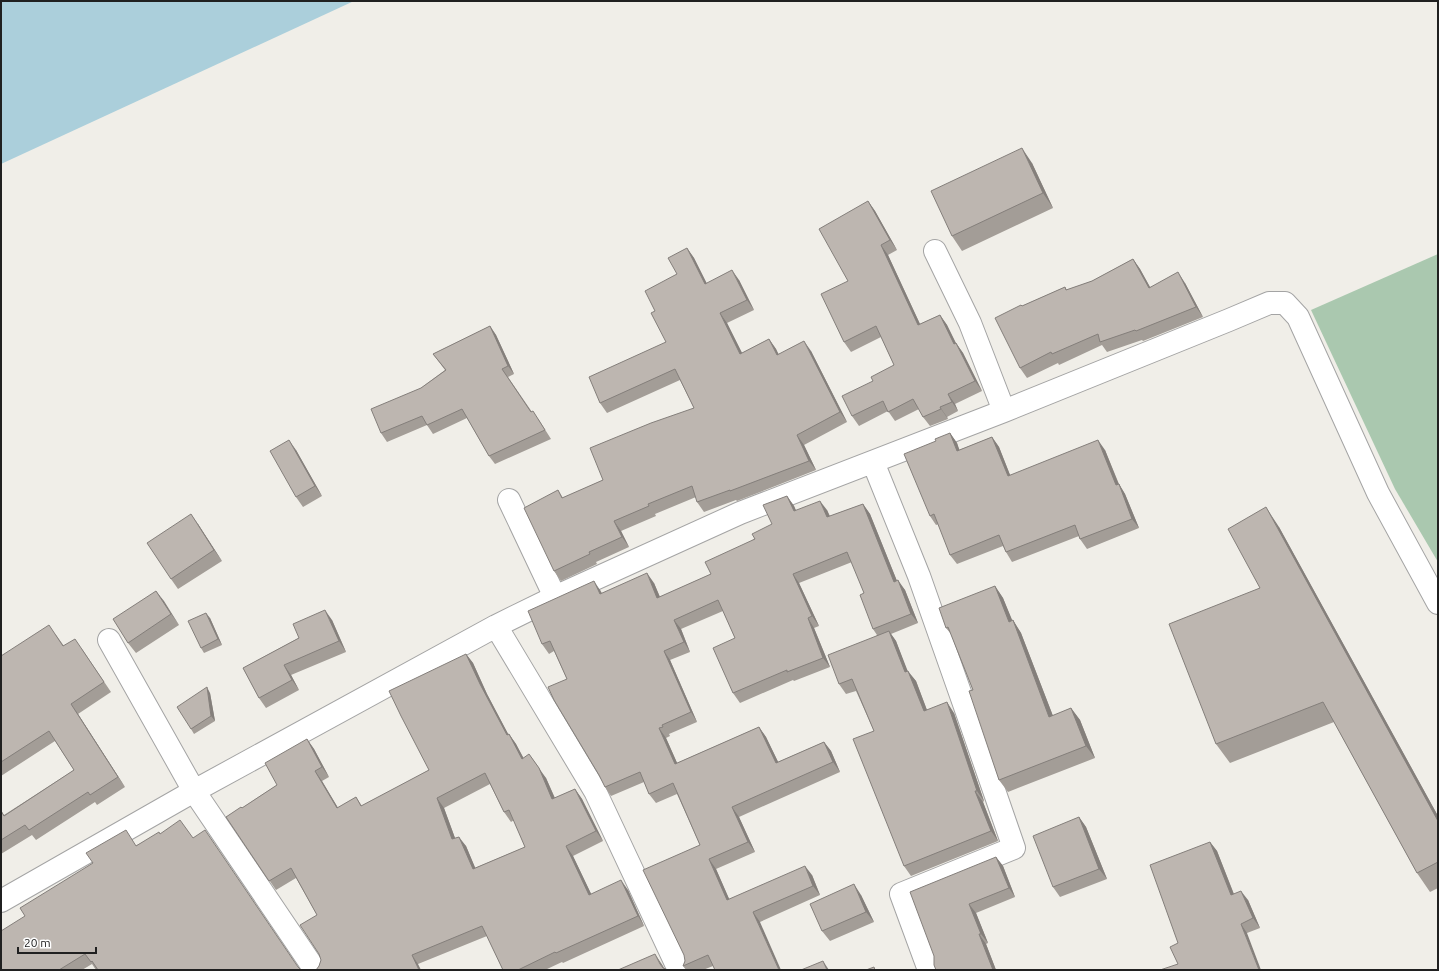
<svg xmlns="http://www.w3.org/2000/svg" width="1439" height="971" font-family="Ubuntu,sans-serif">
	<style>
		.cemetery { fill: #aac8af }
		.water { fill: #abcfdb }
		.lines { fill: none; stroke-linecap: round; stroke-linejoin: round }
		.street-casing { stroke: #a4a4a4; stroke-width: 24 }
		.street { stroke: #fff; stroke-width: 22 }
		.wall { fill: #a39d97; fill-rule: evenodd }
		.shaded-wall { fill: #847f7b }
		.building { fill: #bdb6b0; stroke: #847f7b; fill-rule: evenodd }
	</style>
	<rect width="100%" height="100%" fill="#f0eee8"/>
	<!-- cemetery -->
	<path class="cemetery" d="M1438 254V562L1395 489 1311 310Z"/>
	<!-- water -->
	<path class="water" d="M1 1H354L1 164Z"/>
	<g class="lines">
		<!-- street casing -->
		<g class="street-casing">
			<path id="street" d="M935 251 970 323 1004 411
				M873 462 919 576 969 718 1014 848 901 894 929 970
				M509 500 555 597
				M496 626 595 791 679 970
				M109 640 194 791 315 970
				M1 901 194 791 496 626 555 597 740 513 1004 411 1229 320 1269 303H1285L1298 317 1378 493 1438 603"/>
		</g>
		<!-- street -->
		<use href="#street" class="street"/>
	</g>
	<!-- wall -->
	<path class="wall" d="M1032 163 1053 208 962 251 952 236Z
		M868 201 875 211 897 250 888 255 920 324 940 315 947 325 956 343 963 353 982 391 955 404 958 411 947 417 948 419 930 426 923 417 919 409 895 421 888 411 859 426 852 416 873 381 894 365 881 337 851 352 844 342 848 281Z
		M687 248 694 258 707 284 739 280 754 310 727 323 742 353 769 339 776 349 778 354 811 351 847 422 804 445 816 470 737 501 736 500 704 512 697 502 696 497 655 514 656 516 621 531 629 547 596 562 597 564 561 581 554 571 558 490 563 498 603 480 694 408 680 380 607 413 600 403 666 342 677 274Z
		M1133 259 1140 269 1150 287 1185 283 1203 317 1143 341 1142 340 1107 352 1102 345 1059 365 1058 363 1027 378 1020 368 1022 306 1065 287 1067 290 1092 281Z
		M490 326 496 335 514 374 508 377 532 412 539 420 551 439 495 464 489 456 467 418 433 434 427 425 387 442 381 433 421 388 445 370 433 354Z
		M950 433 957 443 959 450 992 437 999 447 1010 475 1105 450 1119 484 1125 494 1139 528 1087 549 1080 539 1079 536 1012 562 1006 552 1003 546 957 564 950 555 939 524 936 525 930 516 936 441Z
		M296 450 322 496 303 507 296 497Z
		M787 496 794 506 796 511 827 510 830 516 863 504 870 514 897 581 905 590 918 623 891 634 896 641 907 671 916 681 927 710 954 713 984 801 983 802 998 841 911 876 904 866 874 731 856 691 846 694 839 684 877 635 873 629 864 593 852 562 799 583 819 626 814 628 830 667 794 681 793 680 740 703 733 693 735 638 723 611 681 629 690 652 670 660 697 722 669 734 670 736 666 738 677 763 759 727 766 737 778 762 824 742 831 751 840 772 739 817 755 852 716 869 729 899 812 875 820 895 760 922 713 966 703 970H686L683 966 685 961 700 845 677 794 656 803 649 794 644 782 611 796 605 787 567 679 554 651 549 654 542 644 600 590 602 593 654 583 660 597 711 574 772 524Z
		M198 524 222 561 178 589 171 579Z
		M1279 527 1438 816V888L1430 892 1417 873 1334 722 1230 763 1216 744 1260 588Z
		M995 586 1003 598 1012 621 1013 620 1021 633 1053 716 1071 708 1080 720 1095 758 1008 792 999 780 973 690 951 634 946 628Z
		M156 591 179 625 136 653 128 643Z
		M210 618 222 645 204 653 201 648Z
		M332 620 346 652 291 675 299 690 266 708 259 698 243 668Z
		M56 635 64 646 82 649 111 692 78 714 125 787 97 805 95 802 36 840 32 835 1 854V810L4 815 74 770 55 741 1 776V656Z
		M466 654 473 663 487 694 508 734H509L516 744 523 758 546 778 555 798 575 789 582 799 603 841 573 856 591 894 628 890 644 926 563 963 562 962 545 970H503L487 936 418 964 319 966 321 960 317 915 296 878 276 890 226 817 242 808 277 785 307 739 314 749 329 777 322 781 338 808 356 797 362 806 429 770ZM490 784 504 812 511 822 514 820 525 847 475 868 466 846 455 838 444 808Z
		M210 693 215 721 194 734 191 729Z
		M1079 817 1086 827 1107 879 1060 897 1053 887Z
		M160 834 193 838 298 968 301 970H96L92 964 82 970H1L137 845Z
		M1210 842 1217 851 1234 894 1248 900 1260 928 1247 933 1178 943Z
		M996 857 1003 866 1015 897 976 913 988 943 986 944 996 970H936L934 965Z
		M861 895 874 922 830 941 822 931Z"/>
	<!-- shaded-wall -->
	<path class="shaded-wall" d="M1022 148 1032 163 1053 208 1043 193Z
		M868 201 875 211 897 250 890 240Z
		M881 245 888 255 925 335 918 325Z
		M687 248 694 258 712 294 705 284Z
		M1133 259 1140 269 1156 298 1149 288Z
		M732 270 739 280 754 310 747 300Z
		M1178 272 1185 283 1203 317 1196 307Z
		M720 313 727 323 747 363 740 354Z
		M940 315 947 325 961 354 954 344Z
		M490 326 496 335 514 374 508 366Z
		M769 339 776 349 784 365 777 355Z
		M804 341 811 351 847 422 840 412Z
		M956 343 963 353 982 391 975 381Z
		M948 394 955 404 958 411 952 402Z
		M940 407 947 417 948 419 941 409Z
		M950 433 957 443 963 460 957 451Z
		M797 435 804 445 816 470 809 461Z
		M992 437 999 447 1014 485 1008 476Z
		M289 440 296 450 322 496 315 486Z
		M1098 440 1105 450 1119 485V484L1125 494 1139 528 1132 519 1116 485Z
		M787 496 794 506 801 521 794 511Z
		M820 501 827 510 834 527 827 517Z
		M863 504 870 514 901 591 894 582Z
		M1266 507 1279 527 1438 816V821Z
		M191 514 198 524 222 561 214 550Z
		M614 521 621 531 629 547 622 537Z
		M647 573 654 583 664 607 657 598Z
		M793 574 799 583 819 626 812 616Z
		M898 580 905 590 918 623 911 614Z
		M594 581 600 590 606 604 600 594Z
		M995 586 1003 598 1018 634 1009 622Z
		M156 591 164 601 179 625 171 614Z
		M325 610 332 620 346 652 339 641Z
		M206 613 210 618 222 645 218 639Z
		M808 618 814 628 830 667 823 658Z
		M674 620 681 629 690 652 684 642Z
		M1013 620 1021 633 1058 729 1049 717Z
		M889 631 896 641 912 682 905 672Z
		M664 651 670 660 697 722 691 712Z
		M466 654 473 663 487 694 514 745 507 735 480 684Z
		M284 665 291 675 299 690 292 680Z
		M908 671 916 681 931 721 924 711Z
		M207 687 210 693 215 721 211 716Z
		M947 702 954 713 984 801 977 791Z
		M71 704 78 714 125 787 118 777Z
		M1071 708 1080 720 1095 758 1086 746Z
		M759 727 766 737 783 772 776 763Z
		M659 728 666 738 682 774 675 764Z
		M509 734 516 744 529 768 522 759Z
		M307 739 314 749 329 777 322 767Z
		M824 742 831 751 840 772 833 762Z
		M529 754 546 778 559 808 552 799Z
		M315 771 322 781 344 818 337 808Z
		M575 789 582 799 603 841 596 831Z
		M975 791 983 802 998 841 991 831Z
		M437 798 444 808 459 849 452 839Z
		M732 807 739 817 755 852 748 842Z
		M1079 817 1086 827 1107 879 1099 869Z
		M459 837 466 846 480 879 473 869Z
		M1210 842 1217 851 1238 905 1231 895Z
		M566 846 573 856 596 904 589 895Z
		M996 857 1003 866 1015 897 1009 888Z
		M709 859 716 869 734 910 727 900Z
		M805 866 812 875 820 895 813 886Z
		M621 880 628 890 644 926 638 916Z
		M854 884 861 895 874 922 866 912Z
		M1241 891 1248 900 1260 928 1253 918Z
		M969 904 976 913 988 943 981 934Z
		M753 912 760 922 781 970H779Z
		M1241 924 1247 933 1261 970H1259Z
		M979 934 986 944 996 970H993Z
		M655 954 663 966 665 970 660 964Z
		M412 955 418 964 421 970H419Z
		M823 961 829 970H827Z"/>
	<!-- building -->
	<path class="building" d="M1022 148 1043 193 952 236 931 191Z
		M868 201 890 240 881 245 918 325 940 315 954 344 956 343 975 381 948 394 952 402 940 407 941 409 923 417 913 399 888 412 883 401 852 416 842 396 873 381 871 377 894 365 876 326 844 342 821 294 848 281 819 229Z
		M687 248 705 284 732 270 747 300 720 313 740 354 769 339 777 355 804 341 840 412 797 435 809 461 730 491V490L697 502 692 486 648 504 649 506 614 521 622 537 589 552 590 554 554 571 524 508 558 490 562 498 603 480 590 448 651 423 694 408 675 369 600 403 589 377 666 342 651 313 655 311 645 291 677 274 668 258Z
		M1133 259 1149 288 1178 272 1196 307 1136 331 1135 330 1100 342 1098 334 1052 354 1051 352 1020 368 995 318 1021 305 1022 306 1065 287 1066 290 1092 281Z
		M490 326 508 366 502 369 531 412 533 411 545 430 489 456 462 409 427 425 422 416 381 433 371 409 421 388 446 370 433 354Z
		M950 433 957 451 992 437 1008 476 1098 440 1116 485 1119 484 1132 519 1080 539 1075 525 1006 552 999 535 950 555 934 514 930 516 904 454 936 441 935 439Z
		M289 440 315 486 296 497 270 451Z
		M787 496 794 511 820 501 827 517 863 504 894 582 898 580 911 614 873 629 860 595 864 593 847 552 793 574 812 616 808 618 823 658 787 672V670L733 693 713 648 735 638 718 600 674 620 684 642 664 651 691 712 662 725 663 727 659 728 675 764 759 727 776 763 824 742 833 762 732 807 748 842 709 859 727 900 805 866 813 886 753 912 779 970H715L708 955 683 966 685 961 684 955 643 870 700 845 673 783 649 794 640 772 605 787 599 775 554 700 548 687 567 679 550 641 542 644 528 611 594 581 600 594 647 573 657 598 711 574 705 562 755 539 752 534 772 524 763 505Z
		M1266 507 1438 821V862L1417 873 1323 702 1216 744 1169 624 1260 588 1228 529Z
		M191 514 214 550 171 579 147 543Z
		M995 586 1009 622 1013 620 1049 717 1071 708 1086 746 999 780 969 691 973 690 948 627 946 628 939 608Z
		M156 591 171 614 128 643 113 619Z
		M325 610 339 641 284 665 292 680 259 698 243 668 299 638 293 624Z
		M206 613 218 639 201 648 188 621Z
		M49 625 63 646 75 639 104 682 71 704 118 777 90 795 88 792 29 830 25 825 1 840V811L4 816 74 770 49 731 1 762V656Z
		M889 631 905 672 908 671 924 711 947 702 977 791H975L991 831 904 866 853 739 874 731 852 679 839 684 828 655Z
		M466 654 480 684 507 735 509 734 522 759 529 754 539 768 552 799 575 789 596 831 566 846 589 895 621 880 638 916 556 953 555 952 518 970H503L482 926 412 955 419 970H316L319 966 321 960 319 954 300 925 317 915 291 868 269 881 226 817 241 807 242 808 277 785 265 763 307 739 322 767 315 771 337 808 356 797 361 806 429 770 401 716 389 691ZM485 773 504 812 509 810 525 847 473 869 459 837 452 839 437 798Z
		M207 687 211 716 191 729 177 707Z
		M1079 817 1099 869 1053 887 1033 836Z
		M180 820 193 838 205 830 298 967 301 970H98L92 961 91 962 85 954 59 970H44L43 969 42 970H1V931L25 916 20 908 93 863 86 853 126 830 136 846 159 832 160 834Z
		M1210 842 1231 895 1241 891 1253 918 1241 924 1259 970H1160L1178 964 1170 947 1178 943 1150 865Z
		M996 857 1009 888 969 904 981 934H979L993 970H936L934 965V956L910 892Z
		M854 884 866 912 822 931 810 904Z
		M655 954 660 964 663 968 668 970H618Z
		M823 961 827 970H801Z
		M874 967 875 970H866Z"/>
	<!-- border -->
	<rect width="1439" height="971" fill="none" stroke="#202020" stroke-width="4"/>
	<!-- scale -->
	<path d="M18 947v6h78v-6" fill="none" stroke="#202020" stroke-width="2"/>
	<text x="24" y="947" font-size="12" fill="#202020" stroke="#ffffff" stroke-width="3" paint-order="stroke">20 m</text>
</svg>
